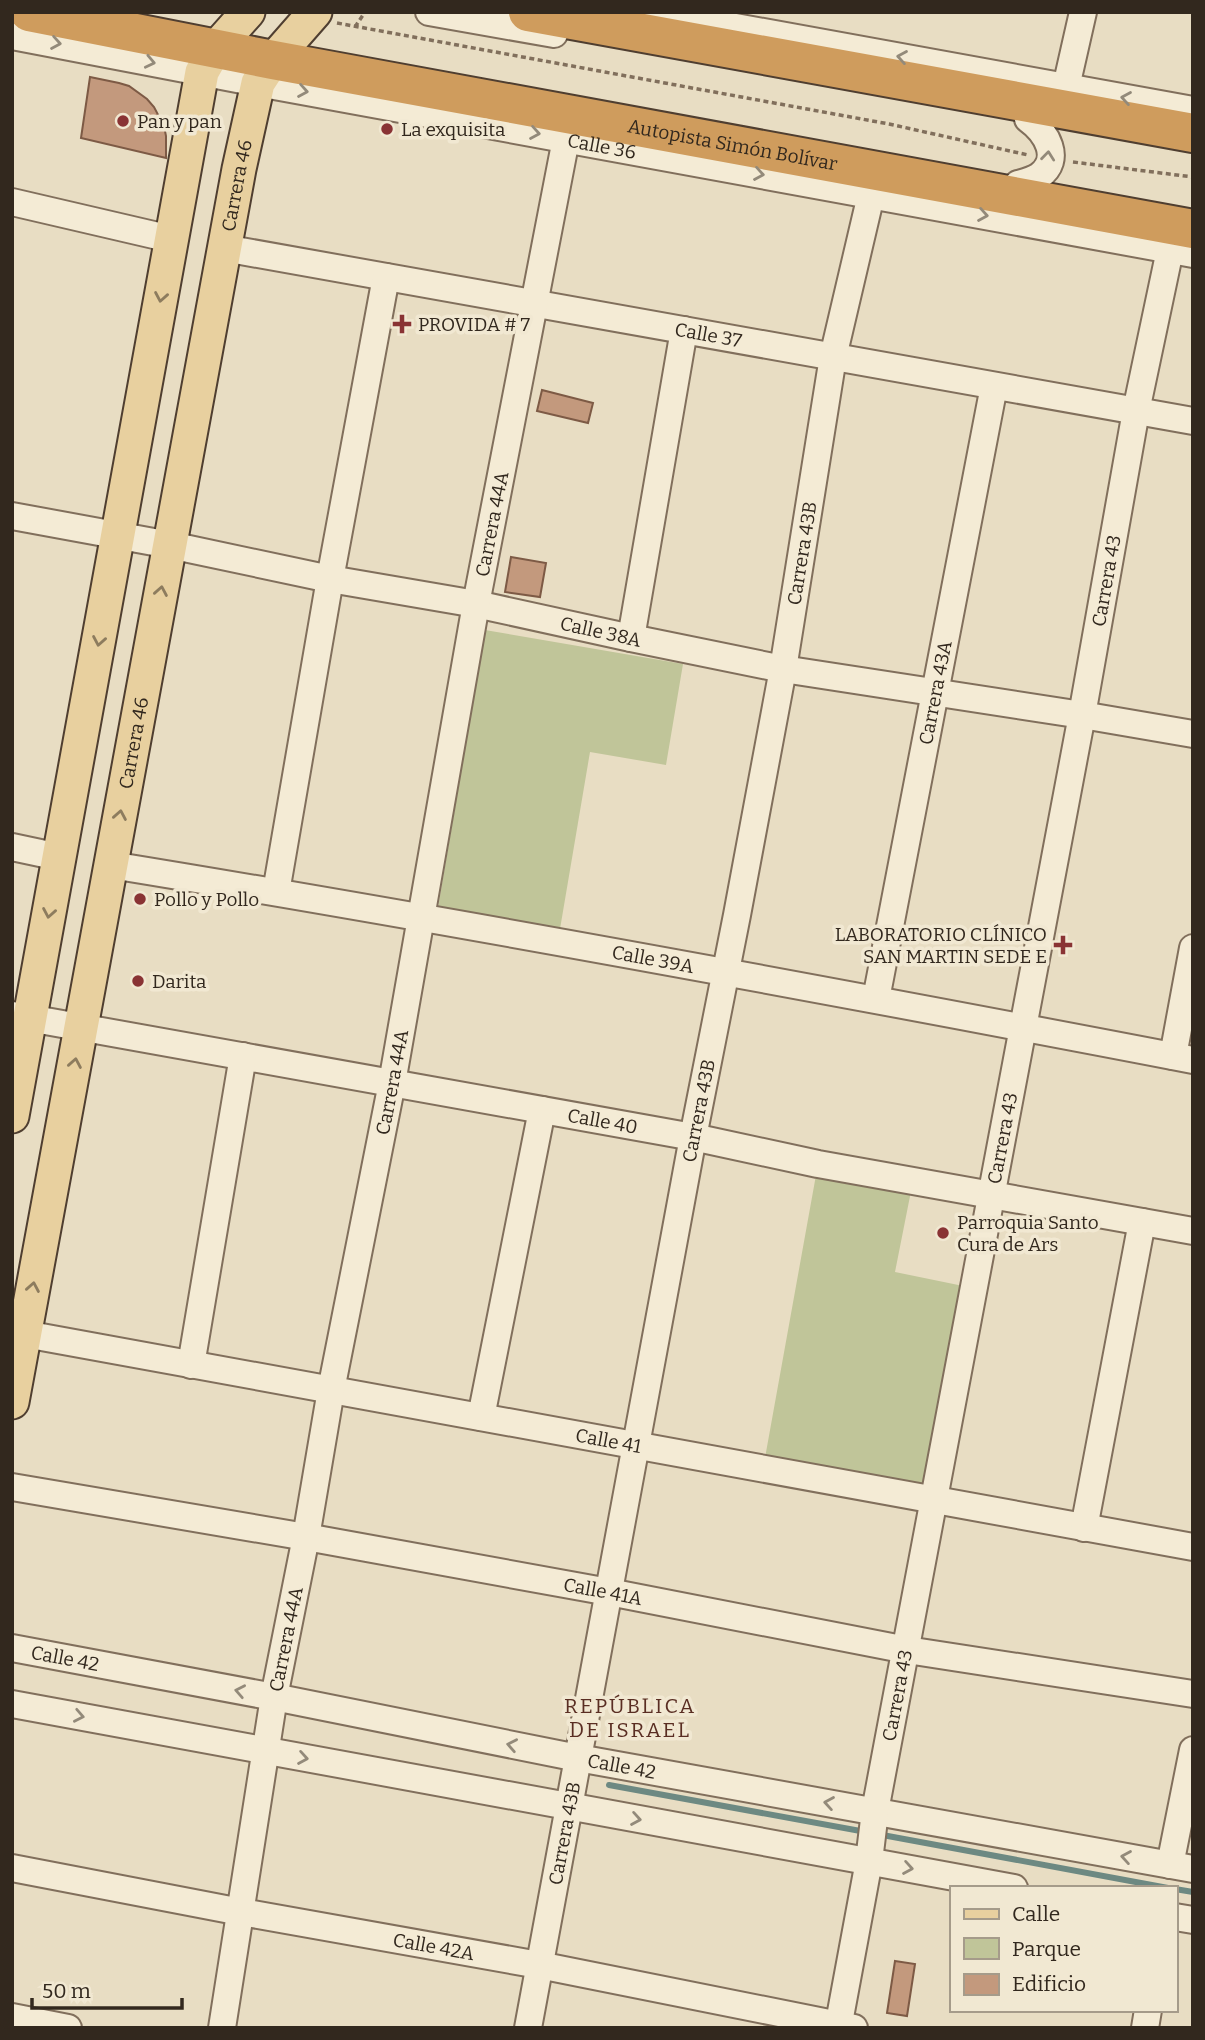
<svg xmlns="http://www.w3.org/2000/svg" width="1205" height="2040" font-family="Bitter,serif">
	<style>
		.green { fill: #c0c599 }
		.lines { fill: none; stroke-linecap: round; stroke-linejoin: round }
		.stream { stroke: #6d8982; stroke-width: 6 }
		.building { fill: #c3997d; stroke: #7d5a45; stroke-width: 2 }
		.minor-casing { stroke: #816f5c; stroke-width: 30 }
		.major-casing { stroke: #4f3e30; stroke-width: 37 }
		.highway-casing { stroke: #4f3e30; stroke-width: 42 }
		.path { stroke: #816f5c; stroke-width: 3.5; stroke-dasharray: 5 3.5; stroke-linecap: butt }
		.minor { stroke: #f4ebd5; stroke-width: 26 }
		.major { stroke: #e8d09f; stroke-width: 33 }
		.highway { stroke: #cf9c5d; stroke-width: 38 }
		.oneway { stroke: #938a7a }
		.oneway2 { stroke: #8d7c5e }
		.poi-dot { fill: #893334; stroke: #f1e8d2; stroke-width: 2.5 }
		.labels { text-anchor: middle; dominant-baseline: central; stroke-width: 7; stroke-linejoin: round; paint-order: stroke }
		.poi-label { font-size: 19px; fill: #32281e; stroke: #f1e8d2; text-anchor: start }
		.street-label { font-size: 19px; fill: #32281e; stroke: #f1e8d2 }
		.neighbourhood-label { font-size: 21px; letter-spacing: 2px; fill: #5a2e23; stroke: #f1e8d2 }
	</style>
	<rect width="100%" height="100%" fill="#e8ddc3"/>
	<!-- green -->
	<path class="green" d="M485 630 683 664 666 765 590 752 560 929 438 908Z
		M818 1164 913 1181 895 1272 973 1288 933 1500 763 1469Z"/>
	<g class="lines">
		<!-- stream -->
		<path class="stream" d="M609 1785 866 1832
			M877 1834 1168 1888
			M1175 1889 1193 1892"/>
	</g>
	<!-- building -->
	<path class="building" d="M90 77 119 83 129 86 147 99 154 107 164 126 166 136V158L81 138Z
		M542 390 593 403 588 423 537 411Z
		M511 557 546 563 540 597 505 592Z
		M895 1961 915 1964 907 2016 887 2013Z"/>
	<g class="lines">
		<!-- minor casing -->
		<g class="minor-casing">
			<g id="minor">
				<path d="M429 12 554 34"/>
				<path d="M653 12 1193 110"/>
				<path id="s1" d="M12 36 258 83 1193 254"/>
				<path d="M1066 87 1083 12"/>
				<path d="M1018 184C1025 182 1033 180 1039 176 1063 159 1046 132 1028 119"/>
				<path d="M12 202 171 239"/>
				<path id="s2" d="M224 248 1193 421"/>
				<path id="s3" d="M12 516 170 545 330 579 476 604 631 638 783 669 1082 715 1193 734"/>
				<path d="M631 638 684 330"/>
				<path d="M12 847 59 857"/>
				<path id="s4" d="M111 865C473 924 833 991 1193 1060"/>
				<path d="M276 892 330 579 386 277"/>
				<path id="s5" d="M876 999 994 386"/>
				<path id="s6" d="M12 1015 693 1137 818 1164 1193 1231"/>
				<path d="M1173 1056 1193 948"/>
				<path id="s7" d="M25 1334 1193 1547"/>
				<path d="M191 1365 243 1056"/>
				<path d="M481 1417 542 1110"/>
				<path id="s8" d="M12 1487 306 1537 609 1592 907 1650 1193 1694"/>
				<path d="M1084 1528 1142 1222"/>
				<path id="s9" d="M12 1648 274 1697 578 1758 1193 1869"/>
				<path d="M12 1704 1014 1888"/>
				<path d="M1170 1865 1193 1750"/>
				<path id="s10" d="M12 1868 241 1912 539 1965 854 2028"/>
				<path d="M1175 1917 1193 1920"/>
				<path d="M12 2017 68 2028"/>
				<path id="s11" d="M222 2028 274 1697 306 1537 331 1390 392 1083 476 604 566 139"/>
				<path id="s12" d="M528 2028 693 1137 737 915 783 669 833 357 871 195"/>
				<path id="s13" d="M838 2028 869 1861 875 1811 1082 715 1136 411 1170 250"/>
				<path d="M1145 2028 1148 2010"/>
			</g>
		</g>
		<!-- major casing -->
		<g class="major-casing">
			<g id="major">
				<path d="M12 1116 202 72 215 49 248 12"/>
				<path id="s14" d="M12 1402 239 169 258 83 273 60 315 12"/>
			</g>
		</g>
		<!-- highway casing -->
		<g class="highway-casing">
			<g id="highway">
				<path id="s15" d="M29 12 273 60 1193 229"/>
				<path d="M528 12 1193 133"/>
			</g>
		</g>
		<!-- path -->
		<path class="path" d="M337 23 889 124 1028 155
			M355 27 365 12
			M1073 162 1193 177"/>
		<!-- minor -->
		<use href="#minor" class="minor"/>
		<!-- major -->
		<use href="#major" class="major"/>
		<!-- highway -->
		<use href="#highway" class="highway"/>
	</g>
	<!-- one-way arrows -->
	<defs><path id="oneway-chevron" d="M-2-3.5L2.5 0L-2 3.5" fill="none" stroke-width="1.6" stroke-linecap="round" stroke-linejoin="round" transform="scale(1.75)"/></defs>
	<g class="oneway">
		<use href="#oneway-chevron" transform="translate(56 43) rotate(10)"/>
		<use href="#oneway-chevron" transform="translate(902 57) rotate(-170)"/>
		<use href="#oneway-chevron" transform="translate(150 62) rotate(12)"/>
		<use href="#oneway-chevron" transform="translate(303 91) rotate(10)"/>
		<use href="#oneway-chevron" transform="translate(1126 98) rotate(-170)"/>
		<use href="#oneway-chevron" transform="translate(535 133) rotate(10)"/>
		<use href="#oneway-chevron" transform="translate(1048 156) rotate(-84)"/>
		<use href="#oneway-chevron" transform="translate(759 174) rotate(10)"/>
		<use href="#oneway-chevron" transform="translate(983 215) rotate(10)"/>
		<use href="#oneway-chevron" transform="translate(240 1691) rotate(-169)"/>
		<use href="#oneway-chevron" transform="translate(79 1716) rotate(11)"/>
		<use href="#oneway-chevron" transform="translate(512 1745) rotate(-169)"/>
		<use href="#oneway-chevron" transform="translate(303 1758) rotate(10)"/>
		<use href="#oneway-chevron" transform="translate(829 1803) rotate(-170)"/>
		<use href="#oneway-chevron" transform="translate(636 1819) rotate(10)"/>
		<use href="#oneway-chevron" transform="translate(1126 1857) rotate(-170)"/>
		<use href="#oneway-chevron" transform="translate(908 1868) rotate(10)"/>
	</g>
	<g class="oneway2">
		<use href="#oneway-chevron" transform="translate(161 297) rotate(100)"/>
		<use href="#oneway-chevron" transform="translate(161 591) rotate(-80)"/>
		<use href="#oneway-chevron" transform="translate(99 641) rotate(100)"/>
		<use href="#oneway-chevron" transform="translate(120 815) rotate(-80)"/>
		<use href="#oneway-chevron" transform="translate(49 913) rotate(100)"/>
		<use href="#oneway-chevron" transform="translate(75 1063) rotate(-80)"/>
		<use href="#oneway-chevron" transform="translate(33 1287) rotate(-80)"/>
	</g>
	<!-- markers -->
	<g class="poi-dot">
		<circle cx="123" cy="121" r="7"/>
		<circle cx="387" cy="129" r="7"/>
		<path d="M398.5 313.5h7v7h7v7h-7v7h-7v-7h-7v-7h7z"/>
		<circle cx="140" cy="899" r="7"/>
		<path d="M1059.5 934.5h7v7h7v7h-7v7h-7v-7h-7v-7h7z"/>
		<circle cx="138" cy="981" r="7"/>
		<circle cx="943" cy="1233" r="7"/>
	</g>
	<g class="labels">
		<!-- poi labels -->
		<g class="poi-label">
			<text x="137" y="121">Pan y pan</text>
			<text x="401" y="129">La exquisita</text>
			<text x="418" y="324">PROVIDA # 7</text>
			<text x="154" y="899">Pollo y Pollo</text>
			<text x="1047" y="934" text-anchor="end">LABORATORIO CLÍNICO<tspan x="1047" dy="22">SAN MARTIN SEDE E</tspan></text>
			<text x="152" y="981">Darita</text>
			<text x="957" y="1222">Parroquia Santo<tspan x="957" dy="22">Cura de Ars</tspan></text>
		</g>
		<!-- street labels -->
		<g class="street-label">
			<text stroke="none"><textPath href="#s15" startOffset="716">Autopista Simón Bolívar</textPath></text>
			<text stroke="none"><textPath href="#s1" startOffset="600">Calle 36</textPath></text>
			<text stroke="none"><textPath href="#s14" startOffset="1237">Carrera 46</textPath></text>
			<text stroke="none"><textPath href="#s2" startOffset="492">Calle 37</textPath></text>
			<text stroke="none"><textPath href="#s11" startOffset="1528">Carrera 44A</textPath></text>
			<text stroke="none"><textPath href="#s12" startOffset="1500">Carrera 43B</textPath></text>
			<text stroke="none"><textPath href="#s13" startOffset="1472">Carrera 43</textPath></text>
			<text stroke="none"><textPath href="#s3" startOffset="600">Calle 38A</textPath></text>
			<text stroke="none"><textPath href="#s5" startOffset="312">Carrera 43A</textPath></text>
			<text stroke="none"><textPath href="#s14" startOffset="670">Carrera 46</textPath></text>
			<text stroke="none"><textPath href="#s4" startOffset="550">Calle 39A</textPath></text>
			<text stroke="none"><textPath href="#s11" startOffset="961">Carrera 44A</textPath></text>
			<text stroke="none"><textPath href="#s12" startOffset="933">Carrera 43B</textPath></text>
			<text stroke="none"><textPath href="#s6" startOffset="600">Calle 40</textPath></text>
			<text stroke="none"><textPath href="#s13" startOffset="905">Carrera 43</textPath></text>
			<text stroke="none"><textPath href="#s7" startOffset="593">Calle 41</textPath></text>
			<text stroke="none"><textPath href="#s8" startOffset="600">Calle 41A</textPath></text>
			<text stroke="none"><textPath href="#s11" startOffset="394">Carrera 44A</textPath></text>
			<text stroke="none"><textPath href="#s9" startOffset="54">Calle 42</textPath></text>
			<text stroke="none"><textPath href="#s13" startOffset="338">Carrera 43</textPath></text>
			<text stroke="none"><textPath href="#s9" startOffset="621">Calle 42</textPath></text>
			<text stroke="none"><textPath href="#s12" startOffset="198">Carrera 43B</textPath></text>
			<text stroke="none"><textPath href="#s10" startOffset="429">Calle 42A</textPath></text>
		</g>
		<!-- neighbourhood labels -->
		<g class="neighbourhood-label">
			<text x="630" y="1706">REPÚBLICA<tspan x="630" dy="24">DE ISRAEL</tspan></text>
		</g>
	</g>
	<!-- border -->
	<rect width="1205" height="2040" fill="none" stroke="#32281e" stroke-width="28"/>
	<!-- legend -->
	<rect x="950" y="1886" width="228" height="126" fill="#f1e8d2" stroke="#a59b8a" stroke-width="2"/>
	<rect x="964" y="1909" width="35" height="10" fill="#e8d09f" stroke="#a59b8a" stroke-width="2"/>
	<text x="1012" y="1921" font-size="21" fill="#32281e">Calle</text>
	<rect x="964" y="1938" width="35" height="21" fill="#c0c599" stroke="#a59b8a" stroke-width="2"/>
	<text x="1012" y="1956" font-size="21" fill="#32281e">Parque</text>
	<rect x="964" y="1974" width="35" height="21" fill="#c3997d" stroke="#a59b8a" stroke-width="2"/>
	<text x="1012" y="1991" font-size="21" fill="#32281e">Edificio</text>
	<!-- scale -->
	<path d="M32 1998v10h150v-10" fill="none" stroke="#32281e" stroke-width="3.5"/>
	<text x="42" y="1998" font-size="21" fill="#32281e" stroke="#f1e8d2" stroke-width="5" paint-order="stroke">50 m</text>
</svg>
